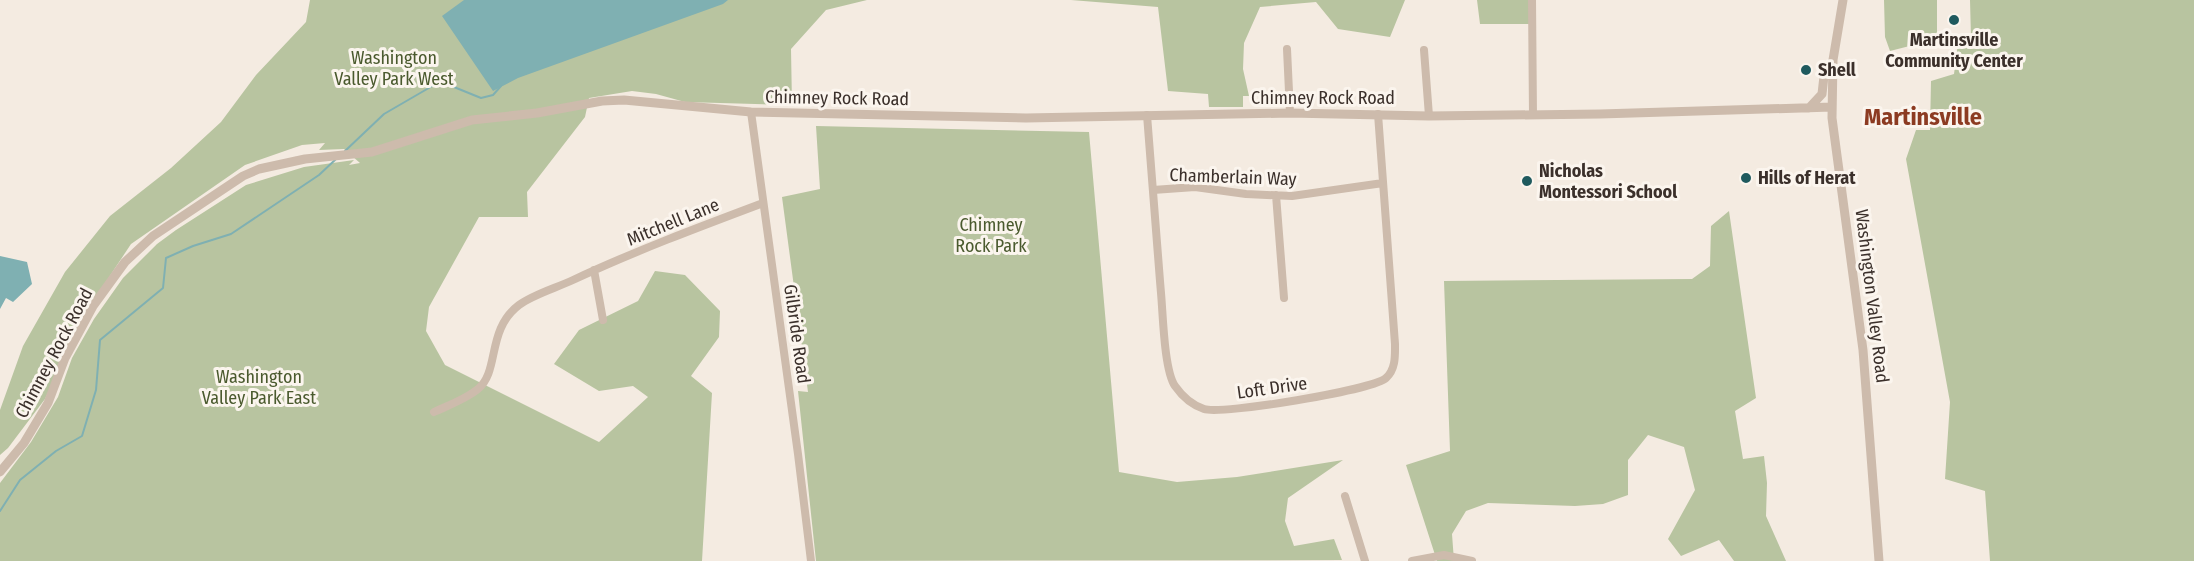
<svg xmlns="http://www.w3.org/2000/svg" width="2194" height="561" font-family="'Fira Sans Condensed',sans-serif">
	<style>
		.green { fill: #b8c4a0 }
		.water { fill: #7fb0b2 }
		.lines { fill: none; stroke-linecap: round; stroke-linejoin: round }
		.stream { stroke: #7fb0b2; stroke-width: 2 }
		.minor { stroke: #cdbbac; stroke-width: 8 }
		.tertiary { stroke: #cdbbac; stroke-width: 9 }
		.poi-dot { fill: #1f5a5e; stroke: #fbf5ee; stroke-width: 2 }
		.labels { text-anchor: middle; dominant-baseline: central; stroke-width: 6; stroke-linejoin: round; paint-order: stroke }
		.poi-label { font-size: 18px; font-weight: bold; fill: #3b302b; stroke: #fbf5ee; text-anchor: start }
		.park-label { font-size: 18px; fill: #4a5a2e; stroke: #fbf5ee }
		.street-label { font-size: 18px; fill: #3b302b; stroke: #fbf5ee }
		.district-label { font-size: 24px; font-weight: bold; fill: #8c3b22; stroke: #fbf5ee }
	</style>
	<rect width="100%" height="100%" fill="#f4ebe1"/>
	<!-- green -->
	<path class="green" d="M310 0H867L826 10 791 49 792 105 685 102 656 94 632 91 589 98 585 117 527 192 528 217H479L429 307 426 331 445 365 599 442 648 397 633 386 599 391 554 364 579 330 638 301 655 271 685 275 720 311 719 337 691 376 712 393 702 561H0V483L31 442 58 397 72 358 94 319 123 278 157 244 176 230 246 185 304 167 354 160 349 165 360 163 344 149 319 150 325 143 302 145 245 165 131 244 84 315 45 399 8 448 0 455V410L23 346 65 272 110 216 171 168 221 122 256 75 306 22Z
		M1071 0H1405L1390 37 1338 29 1316 2 1260 7 1244 43 1243 69 1249 96H1243V107H1209L1208 94 1168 91 1158 7Z
		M1477 0H1533L1531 24H1480Z
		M1884 0H1937V39L1890 51 1885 37Z
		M1970 0H2194V561H1990L1985 491 1945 479 1950 402 1906 159 1916 130H1930L1931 81 1954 74 1958 43 1971 38Z
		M816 126 1089 132 1119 472 1177 482 1237 477 1343 460 1288 498 1285 521 1294 546 1334 539 1342 560 816 561 798 391 808 392 782 197 820 189Z
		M1729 211 1756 398 1735 411 1743 459 1764 456 1767 483 1766 516 1786 561H1734L1719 540 1681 556 1668 539 1695 490 1684 447 1648 435 1628 460V495L1603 504 1575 506 1488 503 1466 511 1452 534 1454 561H1437L1406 465 1450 451 1444 281 1692 279 1710 266 1711 226Z"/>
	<!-- water -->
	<path class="water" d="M464 0H728L723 4 518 78 493 91 442 16Z
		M0 256 27 262 32 284 13 302 6 298 0 309Z"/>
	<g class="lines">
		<!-- stream -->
		<path class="stream" d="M345 151 384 114 434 85H449L481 98 493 95 501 86
			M0 511 20 480 56 451 82 436 96 390 100 340 163 288 166 258 193 246 231 234 319 175 336 159"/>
		<!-- minor -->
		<path class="minor" d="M1532 0 1533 115
			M1287 49 1290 113
			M1424 50 1429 116
			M751 112 798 454 811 561
			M1147 115C1152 175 1156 234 1161 293 1163 314 1164 370 1175 386 1182 396 1192 405 1204 409 1222 415 1373 390 1386 378 1396 369 1395 355 1395 344L1378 114
			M1153 190 1195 187 1246 194 1292 196 1383 183
			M1276 195 1284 298
			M594 270 603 320
			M434 412C449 405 466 399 478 389 500 371 486 330 519 305 534 294 556 288 573 280 635 251 699 227 763 203
			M1345 496 1365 561
			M1412 561 1444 555 1472 561"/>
		<!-- tertiary -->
		<path class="tertiary" d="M1843 0 1833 60 1832 118 1863 350 1879 561
			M1809 108 1822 94 1824 76 1832 62
			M0 472 24 443 48 403 65 358 93 306 125 262 153 236 243 176 259 169 305 159 372 152 472 120 537 113 602 101 624 100 751 112 1026 118 1290 113 1429 116 1600 114 1832 107"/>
	</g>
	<!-- markers -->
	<g class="poi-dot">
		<circle cx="1954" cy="20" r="6"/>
		<circle cx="1806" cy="70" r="6"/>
		<circle cx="1746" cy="178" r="6"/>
		<circle cx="1527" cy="181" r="6"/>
	</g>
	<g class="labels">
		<!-- poi labels -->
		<g class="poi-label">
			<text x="1954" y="40" text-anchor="middle">Martinsville<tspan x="1954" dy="21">Community Center</tspan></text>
			<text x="1818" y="70">Shell</text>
			<text x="1539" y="171">Nicholas<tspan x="1539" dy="21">Montessori School</tspan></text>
			<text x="1758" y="178">Hills of Herat</text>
		</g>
		<!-- park labels -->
		<g class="park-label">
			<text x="394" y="58">Washington<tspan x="394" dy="21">Valley Park West</tspan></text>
			<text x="991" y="225">Chimney<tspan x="991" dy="21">Rock Park</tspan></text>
			<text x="259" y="377">Washington<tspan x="259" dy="21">Valley Park East</tspan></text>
		</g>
		<!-- street labels -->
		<g class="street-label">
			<text transform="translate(837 98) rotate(1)">Chimney Rock Road</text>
			<text x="1323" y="98">Chimney Rock Road</text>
			<text transform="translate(1233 177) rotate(2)">Chamberlain Way</text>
			<text transform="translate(673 222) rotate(-22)">Mitchell Lane</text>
			<text transform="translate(1872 296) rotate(83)">Washington Valley Road</text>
			<text transform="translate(797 334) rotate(82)">Gilbride Road</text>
			<text transform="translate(54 353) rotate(-62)">Chimney Rock Road</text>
			<text transform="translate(1272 388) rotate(-8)">Loft Drive</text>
		</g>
		<!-- district labels -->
		<g class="district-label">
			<text x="1923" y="117">Martinsville</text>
		</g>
	</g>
</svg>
